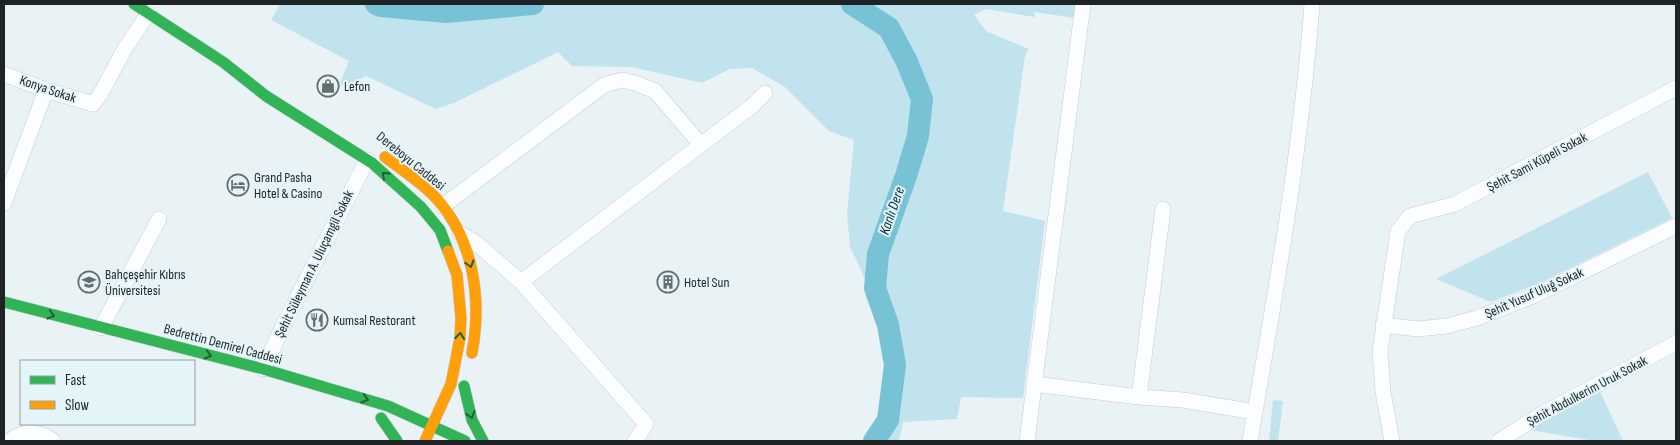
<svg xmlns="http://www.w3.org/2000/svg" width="1680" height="445" font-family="'Sofia Sans Condensed',sans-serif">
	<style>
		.green { fill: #c1e3ee }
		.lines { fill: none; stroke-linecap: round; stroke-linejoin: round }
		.river { stroke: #78c2d6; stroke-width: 22 }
		.street-casing { stroke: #c7cdd0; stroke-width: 16 }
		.fast-casing { stroke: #c7cdd0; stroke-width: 12 }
		.slow-casing { stroke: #c7cdd0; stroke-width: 12 }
		.street { stroke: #fcfdfe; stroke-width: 15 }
		.fast { stroke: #30b455; stroke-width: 11 }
		.slow { stroke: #ff9f0a; stroke-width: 11 }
		.oneway { stroke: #255e39 }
		.labels { text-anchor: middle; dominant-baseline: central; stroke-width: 4; stroke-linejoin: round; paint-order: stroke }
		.poi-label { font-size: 14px; fill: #1e2426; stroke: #e4f5fa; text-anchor: start }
		.street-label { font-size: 14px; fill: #1e2426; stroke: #e4f5fa }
		.water-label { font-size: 15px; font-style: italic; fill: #01323e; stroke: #e4f5fa }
	</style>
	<rect width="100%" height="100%" fill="#e9f2f5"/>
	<!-- green -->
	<path class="green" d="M280 4H1076L1075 18 1034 12 1035 17 986 9 974 15 986 31 1029 49 1025 56 1003 211 1045 221 1023 398 961 397 957 419 903 422 899 441H863L878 417 890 365 882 326 862 272 850 247 847 213 854 140 829 131 785 87 752 68 730 69 702 83 632 67 572 66 558 52 454 103 436 109 366 76 346 87 340 83 349 61 271 20Z
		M1648 172 1672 218 1540 283 1491 302 1436 279Z
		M1599 389 1623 441H1595L1530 430Z
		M1273 400 1283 401 1278 441H1269Z"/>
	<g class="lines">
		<!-- river -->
		<path class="river" d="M376 4 381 6 446 12 533 4
			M852 4 889 28 907 62 922 99 918 136 906 176 878 254 875 288 888 325 895 365 888 420 874 441"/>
		<!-- street casing -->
		<g class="street-casing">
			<path id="street" d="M4 74 46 90 93 104 100 95 124 50 148 14
				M4 203 46 90
				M443 206 604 85 622 80 635 83 655 91 701 145
				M460 233 476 243 521 282 646 424 635 441
				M521 282 752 106 765 93
				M1383 325 1418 329 1447 326 1477 318 1533 296 1676 226
				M101 328 159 219
				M263 369 285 322 367 160
				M1034 384 1139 397 1183 400 1255 412
				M1139 397 1163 209
				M10 441C22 430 41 431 53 441
				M1027 441 1083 4
				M1250 441C1275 296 1301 151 1312 4
				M1392 441 1383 392 1380 351 1398 231 1410 216 1455 204 1676 88
				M1499 441 1540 415 1676 343"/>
		</g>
		<!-- fast casing -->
		<g class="fast-casing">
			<path id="fast" d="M134 4 223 62 266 96 372 163 421 207 440 230 448 251
				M4 302 263 369 388 406 465 441
				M464 386 472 420 483 441
				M381 418 397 441"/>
		</g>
		<!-- slow casing -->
		<g class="slow-casing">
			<path id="slow" d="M385 157C402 170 421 182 436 198 474 240 482 299 472 353
				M425 441 451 384 460 338 461 318 457 275 448 251"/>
		</g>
		<!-- street -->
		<use href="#street" class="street"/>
		<!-- fast -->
		<use href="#fast" class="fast"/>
		<!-- slow -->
		<use href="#slow" class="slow"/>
	</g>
	<!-- one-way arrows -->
	<defs><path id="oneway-chevron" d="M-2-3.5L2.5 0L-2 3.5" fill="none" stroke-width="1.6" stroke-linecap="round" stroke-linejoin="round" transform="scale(1.25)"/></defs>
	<g class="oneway">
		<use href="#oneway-chevron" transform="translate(385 175) rotate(-138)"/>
		<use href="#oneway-chevron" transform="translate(470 264) rotate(74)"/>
		<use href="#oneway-chevron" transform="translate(51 315) rotate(14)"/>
		<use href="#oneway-chevron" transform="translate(460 336) rotate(-84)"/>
		<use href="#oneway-chevron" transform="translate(208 355) rotate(14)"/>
		<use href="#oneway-chevron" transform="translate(365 399) rotate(16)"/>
		<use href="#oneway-chevron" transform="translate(471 415) rotate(72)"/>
	</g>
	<!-- icons -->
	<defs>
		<g id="shop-ring" transform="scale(1.125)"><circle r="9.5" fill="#e4f5fa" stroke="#656c6e" stroke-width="1.5"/><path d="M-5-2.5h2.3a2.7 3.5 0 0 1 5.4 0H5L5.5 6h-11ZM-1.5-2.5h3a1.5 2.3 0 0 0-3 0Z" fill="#656c6e"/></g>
		<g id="hotel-ring" transform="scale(1.125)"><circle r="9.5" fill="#e4f5fa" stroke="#656c6e" stroke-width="1.5"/><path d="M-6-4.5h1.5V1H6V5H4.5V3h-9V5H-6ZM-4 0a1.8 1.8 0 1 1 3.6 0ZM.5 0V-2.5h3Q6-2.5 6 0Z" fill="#656c6e"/></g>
		<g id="university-ring" transform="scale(1.125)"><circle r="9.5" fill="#e4f5fa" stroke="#656c6e" stroke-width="1.5"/><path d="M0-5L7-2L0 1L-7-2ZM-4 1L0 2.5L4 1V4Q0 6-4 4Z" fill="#656c6e"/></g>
		<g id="building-ring" transform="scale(1.125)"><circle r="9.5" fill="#e4f5fa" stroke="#656c6e" stroke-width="1.5"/><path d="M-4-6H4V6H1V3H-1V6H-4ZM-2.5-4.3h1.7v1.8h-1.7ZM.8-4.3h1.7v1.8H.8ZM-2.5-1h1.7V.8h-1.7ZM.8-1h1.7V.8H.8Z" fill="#656c6e"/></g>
		<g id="restaurant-ring" transform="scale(1.125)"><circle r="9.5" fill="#e4f5fa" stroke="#656c6e" stroke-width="1.5"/><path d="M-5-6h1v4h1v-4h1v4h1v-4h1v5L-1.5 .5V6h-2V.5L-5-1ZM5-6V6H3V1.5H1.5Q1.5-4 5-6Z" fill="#656c6e"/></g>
	</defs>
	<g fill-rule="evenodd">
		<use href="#shop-ring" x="328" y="86"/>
		<use href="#hotel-ring" x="238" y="185"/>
		<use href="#university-ring" x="89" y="282"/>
		<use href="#building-ring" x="668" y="282"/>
		<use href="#restaurant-ring" x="317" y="320"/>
	</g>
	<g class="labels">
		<!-- poi labels -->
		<g class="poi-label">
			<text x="344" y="86">Lefon</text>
			<text x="254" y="177">Grand Pasha<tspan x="254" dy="16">Hotel &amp; Casino</tspan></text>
			<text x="105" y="274">Bahçeşehir Kıbrıs<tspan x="105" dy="16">Üniversitesi</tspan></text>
			<text x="684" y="282">Hotel Sun</text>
			<text x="333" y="320">Kumsal Restorant</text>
		</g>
		<!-- street labels -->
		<g class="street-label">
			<text transform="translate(48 89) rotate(19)">Konya Sokak</text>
			<text transform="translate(411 161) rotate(39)">Dereboyu Caddesi</text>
			<text transform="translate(1537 162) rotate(-28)">Şehit Sami Küpeli Sokak</text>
			<text transform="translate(314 264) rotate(-64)">Şehit Süleyman A. Uluçamgil Sokak</text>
			<text transform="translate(1534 293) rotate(-24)">Şehit Yusuf Uluğ Sokak</text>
			<text transform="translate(223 344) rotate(15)">Bedrettin Demirel Caddesi</text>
			<text transform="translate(1587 391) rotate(-28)">Şehit Abdulkerim Uruk Sokak</text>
		</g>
		<!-- water labels -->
		<g class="water-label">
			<text transform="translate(892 211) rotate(-71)">Kanlı Dere</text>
		</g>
	</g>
	<!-- border -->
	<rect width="1680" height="445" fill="none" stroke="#1e2426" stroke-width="10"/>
	<!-- legend -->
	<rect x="20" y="360" width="175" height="65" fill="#e4f5fa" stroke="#95a1a5"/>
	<rect x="30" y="376" width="25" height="8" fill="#30b455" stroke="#95a1a5"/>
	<text x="65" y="385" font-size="15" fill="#1e2426">Fast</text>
	<rect x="30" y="401" width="25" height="8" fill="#ff9f0a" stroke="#95a1a5"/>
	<text x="65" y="410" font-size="15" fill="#1e2426">Slow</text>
</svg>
